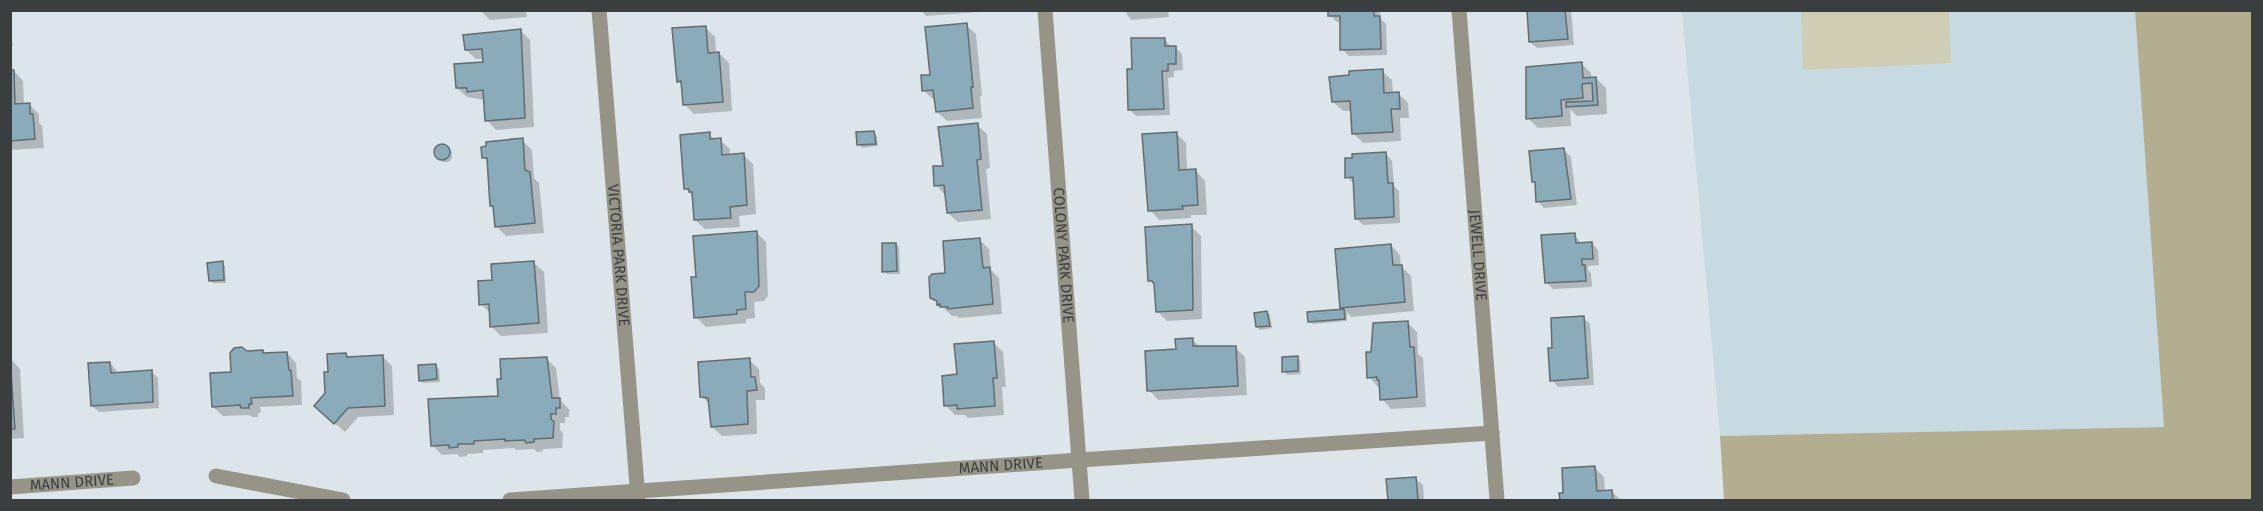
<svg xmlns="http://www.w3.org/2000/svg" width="2263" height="511" font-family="'Fira Sans',sans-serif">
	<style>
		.built { fill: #c8dae1 }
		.green { fill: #d0cdb5 }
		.forest { fill: #b3ae90 }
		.shadow { fill: #0003 }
		.building { fill: #8aacba; stroke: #636c6f; stroke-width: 1.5 }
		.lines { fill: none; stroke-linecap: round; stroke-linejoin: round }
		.minor { stroke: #969487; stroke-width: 15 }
		.labels { text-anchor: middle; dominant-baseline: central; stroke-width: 4.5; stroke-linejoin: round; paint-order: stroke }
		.street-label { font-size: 15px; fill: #3a3e3f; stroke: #dce6ea }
	</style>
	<rect width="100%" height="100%" fill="#dce6ea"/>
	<!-- built -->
	<path class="built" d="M1682 11H2135L2164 427 1720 436Z"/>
	<!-- green -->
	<path class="green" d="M1801 11H1949L1951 63 1803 70Z"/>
	<!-- forest -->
	<path class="forest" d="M2135 11H2252V500H1724L1720 436 2164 427Z"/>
	<!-- shadow -->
	<path class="shadow" d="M526 10 527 17 490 20 480 10Z
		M921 10H979V12L926 16Z
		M1124 10H1168L1169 17 1131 20Z
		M1330 10H1380V18L1386 24 1387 55 1349 56 1342 49 1341 22H1337L1330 15Z
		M1529 10H1571L1574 45 1537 48 1530 42Z
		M966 25 976 34 982 96H980L982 118 947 121 937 112 936 100H934L924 91 931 76Z
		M705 27 715 37 716 53H719L729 63 732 111 694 114 684 104 683 86 678 81Z
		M10 29 13 46H10Z
		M521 31 530 40 534 127 496 130 487 120 485 100 467 97 457 88 484 63V59H476L466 50Z
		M1165 39 1171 48 1175 47 1182 54 1183 70 1174 71V77L1168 78 1170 115 1136 116 1130 110 1134 70Z
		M1581 63 1591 73 1592 79 1596 78 1606 88 1607 114 1577 116 1570 109 1571 126 1538 128 1528 118Z
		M14 71 23 81 24 105 29 104 39 114V123L42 126 44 148 10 150V72Z
		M1382 71 1392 80 1393 94 1398 93 1408 103 1409 118H1400L1401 141 1363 143 1354 134 1352 111H1343L1333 102 1351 76Z
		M977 125 987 134 990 168 986 169 991 219 958 222 948 213 945 195 936 185 944 167Z
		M874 132 877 136 878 146 862 148 859 144Z
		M1176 133 1186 143 1187 171H1196L1205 181 1207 215H1191V218L1159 220 1150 210Z
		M709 134 715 140H720L730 149V156L744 155 753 164 756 214 739 216 740 227 705 229 695 220 694 197 686 189Z
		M522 140 532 150 534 178 539 183 544 233 506 236 496 226 495 209 492 206 489 163 484 157 487 148Z
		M439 145H444L452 152V158L449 162H443L435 155V149Z
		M1564 150 1571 157 1577 205 1544 208 1538 201 1536 184 1533 181Z
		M1386 154 1392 161 1394 186 1399 191 1400 223 1363 225 1356 218 1354 184 1347 177Z
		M1191 226 1201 236 1202 319 1167 321 1157 311 1156 286 1150 280Z
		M756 232 766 242 768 296 764 301 754 302 755 318 746 319V323L706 327 696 317 698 279Z
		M1574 234 1581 244 1592 243 1598 250 1599 265 1588 266V270L1591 273 1592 287 1553 289 1547 283Z
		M979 239 989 249 991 270 999 278 1002 314 959 318 957 316H952L932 297 947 274Z
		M896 244 899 247 900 274H887L884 271Z
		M1391 245 1400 255 1401 266 1411 276 1414 311 1351 317 1347 312V321L1313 324 1309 321V313L1345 310 1342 307Z
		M222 263 225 266 226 283H213L210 280Z
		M534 263 544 272 548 333 501 336 491 326V314L481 304 494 282Z
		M1267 312 1270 315 1272 328 1260 330 1257 327Z
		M1583 317 1590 324 1594 385 1558 387 1552 380 1554 349Z
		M1408 323 1417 332 1418 354 1423 358 1426 407 1391 409 1382 399 1381 386 1378 387 1369 377 1373 353Z
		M1192 339 1201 348 1235 347 1245 357 1247 395 1158 400 1149 390 1178 350Z
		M993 342 1003 352 1006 387H1002L1004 415 968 418 965 415H955L946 406 958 376Z
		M263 351 266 354 287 353 296 363 297 378 301 381 302 405 260 407 261 413H258V417H252L249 415 223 416 213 407 232 373 246 352Z
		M346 354 349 358 382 356 392 366 394 415 358 417 345 432 325 415 327 394Z
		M1297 357 1300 360 1301 374 1287 375 1284 371Z
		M546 358 556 368 560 400 569 409V417H565V423H560V430L563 433 562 448 543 449V451L537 452 534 449 516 450 514 448 483 450V453L467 454V456L460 457 457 454 442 455 432 445 500 397Z
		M11 359 20 369 24 438 10 439Z
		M749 360 759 369 760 383 765 388V400H756L757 434 722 436 712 427 710 405 702 396Z
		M110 363 116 370 117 374 151 371 158 378 159 408 99 412 92 406Z
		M436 365 439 369 440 382 423 383 420 380Z
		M1595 468 1604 477 1605 492 1611 491 1621 500H1561V495H1565Z
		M1416 479 1423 485 1424 500H1389L1388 481Z"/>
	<!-- building -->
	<path class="building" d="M1328 10H1374V16H1380L1381 49 1340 50V16H1328Z
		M1527 10H1565L1568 39 1529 42Z
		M967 23 973 87H971L973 108 936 112 933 90 922 91 921 75H930L925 27Z
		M706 26 708 53 719 52 723 102 683 105 681 81 677 82 672 28Z
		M521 29 525 118 485 121 483 90 467 92V88H456L454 64 483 62 482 49 465 50 463 35Z
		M1131 38H1165V46H1176V64H1168V71H1162L1164 109 1128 110 1127 69H1132Z
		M1582 62 1583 78 1596 77 1598 105 1566 107V102L1593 101 1592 83 1582 84 1583 98 1561 100 1562 116 1526 119V67Z
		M1383 69 1384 93 1399 92 1400 109H1391L1393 132 1352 134 1350 101 1332 102 1329 77 1349 75V71Z
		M10 70H14L15 104 30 103V114H33L35 139 10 141Z
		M978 123 981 159 977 160 982 210 947 213 944 185 934 186 933 166H943L938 127Z
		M874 131 876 144 857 145 856 132Z
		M710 132V139L721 138 722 155 744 153 747 205 730 207 731 218 694 220 692 192H689V189H684L680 135Z
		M1177 132 1179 170 1196 169 1198 205 1182 206 1183 209 1148 211 1142 134Z
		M523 138 525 170 530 172 535 223 495 227 493 206H490L487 158H482L481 147 486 146V142Z
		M434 152a8 8 0 1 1 16 0a8 8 0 1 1-16 0Z
		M1564 148 1571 199 1536 202 1535 182H1532L1529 151Z
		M1386 152 1388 183H1393L1394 217 1355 219 1353 177 1345 178V158H1352V154Z
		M1192 224 1193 310 1156 312 1154 284 1152 281H1148L1145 227Z
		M757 231 759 286 754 292H745L746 309 737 310V314L694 318 691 277H696L693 236Z
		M1575 233 1576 243 1592 242 1593 259H1582V265H1585L1586 281 1545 283 1541 235Z
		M980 238 983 268 990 267 993 304 948 309V307H940V304L937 305V301L930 298 929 277 932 274 945 273 943 241Z
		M882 243H896L897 271 882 272Z
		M1391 244 1393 265H1402L1405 302 1340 308 1335 249Z
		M223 261 224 280 209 281 207 263Z
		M534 261 539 323 490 327 489 304 479 305 478 281 492 280 491 264Z
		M1344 309 1345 319 1308 322 1307 312Z
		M1267 311 1270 326 1256 327 1254 313Z
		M1584 316 1588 378 1550 381 1548 348H1552L1551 318Z
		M1408 321 1410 347H1414L1417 397 1380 400 1379 380H1377V377L1367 378 1366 352H1371L1373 323Z
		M1193 338V346H1236L1238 386 1147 391 1145 351 1176 349 1175 339Z
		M994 341 997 378H993L995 406 957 409V405L944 406 942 376 957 374 954 344Z
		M242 347 247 351 263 350V353L287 352 289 370H291L293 396 251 398 252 404H249V408H241L240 405 212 407 210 373 231 372 230 353 234 348Z
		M346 353 347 357 383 355 385 406 348 408 334 424 314 406 325 393 324 372H328L327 354Z
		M1298 356V371L1282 372V357Z
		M547 357 552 398H560V408H556V414H551V419L554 422 553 438 534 439V442L526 443 525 440 505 441V439L474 441V444H458V447L449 448V445L431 446 428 399 498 396 497 379H501L500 359Z
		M10 358 15 429H10Z
		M750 358 751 377H755L757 390 747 391 748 424 711 427 708 398 700 397 698 362Z
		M110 362 111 373 152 370 153 402 91 406 88 363Z
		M436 364 437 379 419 381 418 365Z
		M1595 466 1597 491 1612 490 1613 500H1560L1559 493H1563L1562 468Z
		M1416 477 1418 500H1388L1386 479Z"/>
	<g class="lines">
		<!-- minor -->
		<g class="minor">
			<path id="s1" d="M599 10 638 498"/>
			<path id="s2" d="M1045 10 1082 500"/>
			<path id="s3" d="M1459 10 1497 500"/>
			<path d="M216 476 343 500"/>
			<path id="s4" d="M10 487 133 478"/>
			<path id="s5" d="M510 500 1079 460 1492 433"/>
		</g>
	</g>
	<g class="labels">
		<!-- street labels -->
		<g class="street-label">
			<text stroke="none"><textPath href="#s1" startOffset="246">VICTORIA PARK DRIVE</textPath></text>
			<text stroke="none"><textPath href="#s2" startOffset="246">COLONY PARK DRIVE</textPath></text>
			<text stroke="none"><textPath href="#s3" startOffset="246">JEWELL DRIVE</textPath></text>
			<text stroke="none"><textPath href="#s5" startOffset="492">MANN DRIVE</textPath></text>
			<text stroke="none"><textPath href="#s4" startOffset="62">MANN DRIVE</textPath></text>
		</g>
	</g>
	<!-- border -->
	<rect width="2263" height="511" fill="none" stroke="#3a3e3f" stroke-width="24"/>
</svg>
